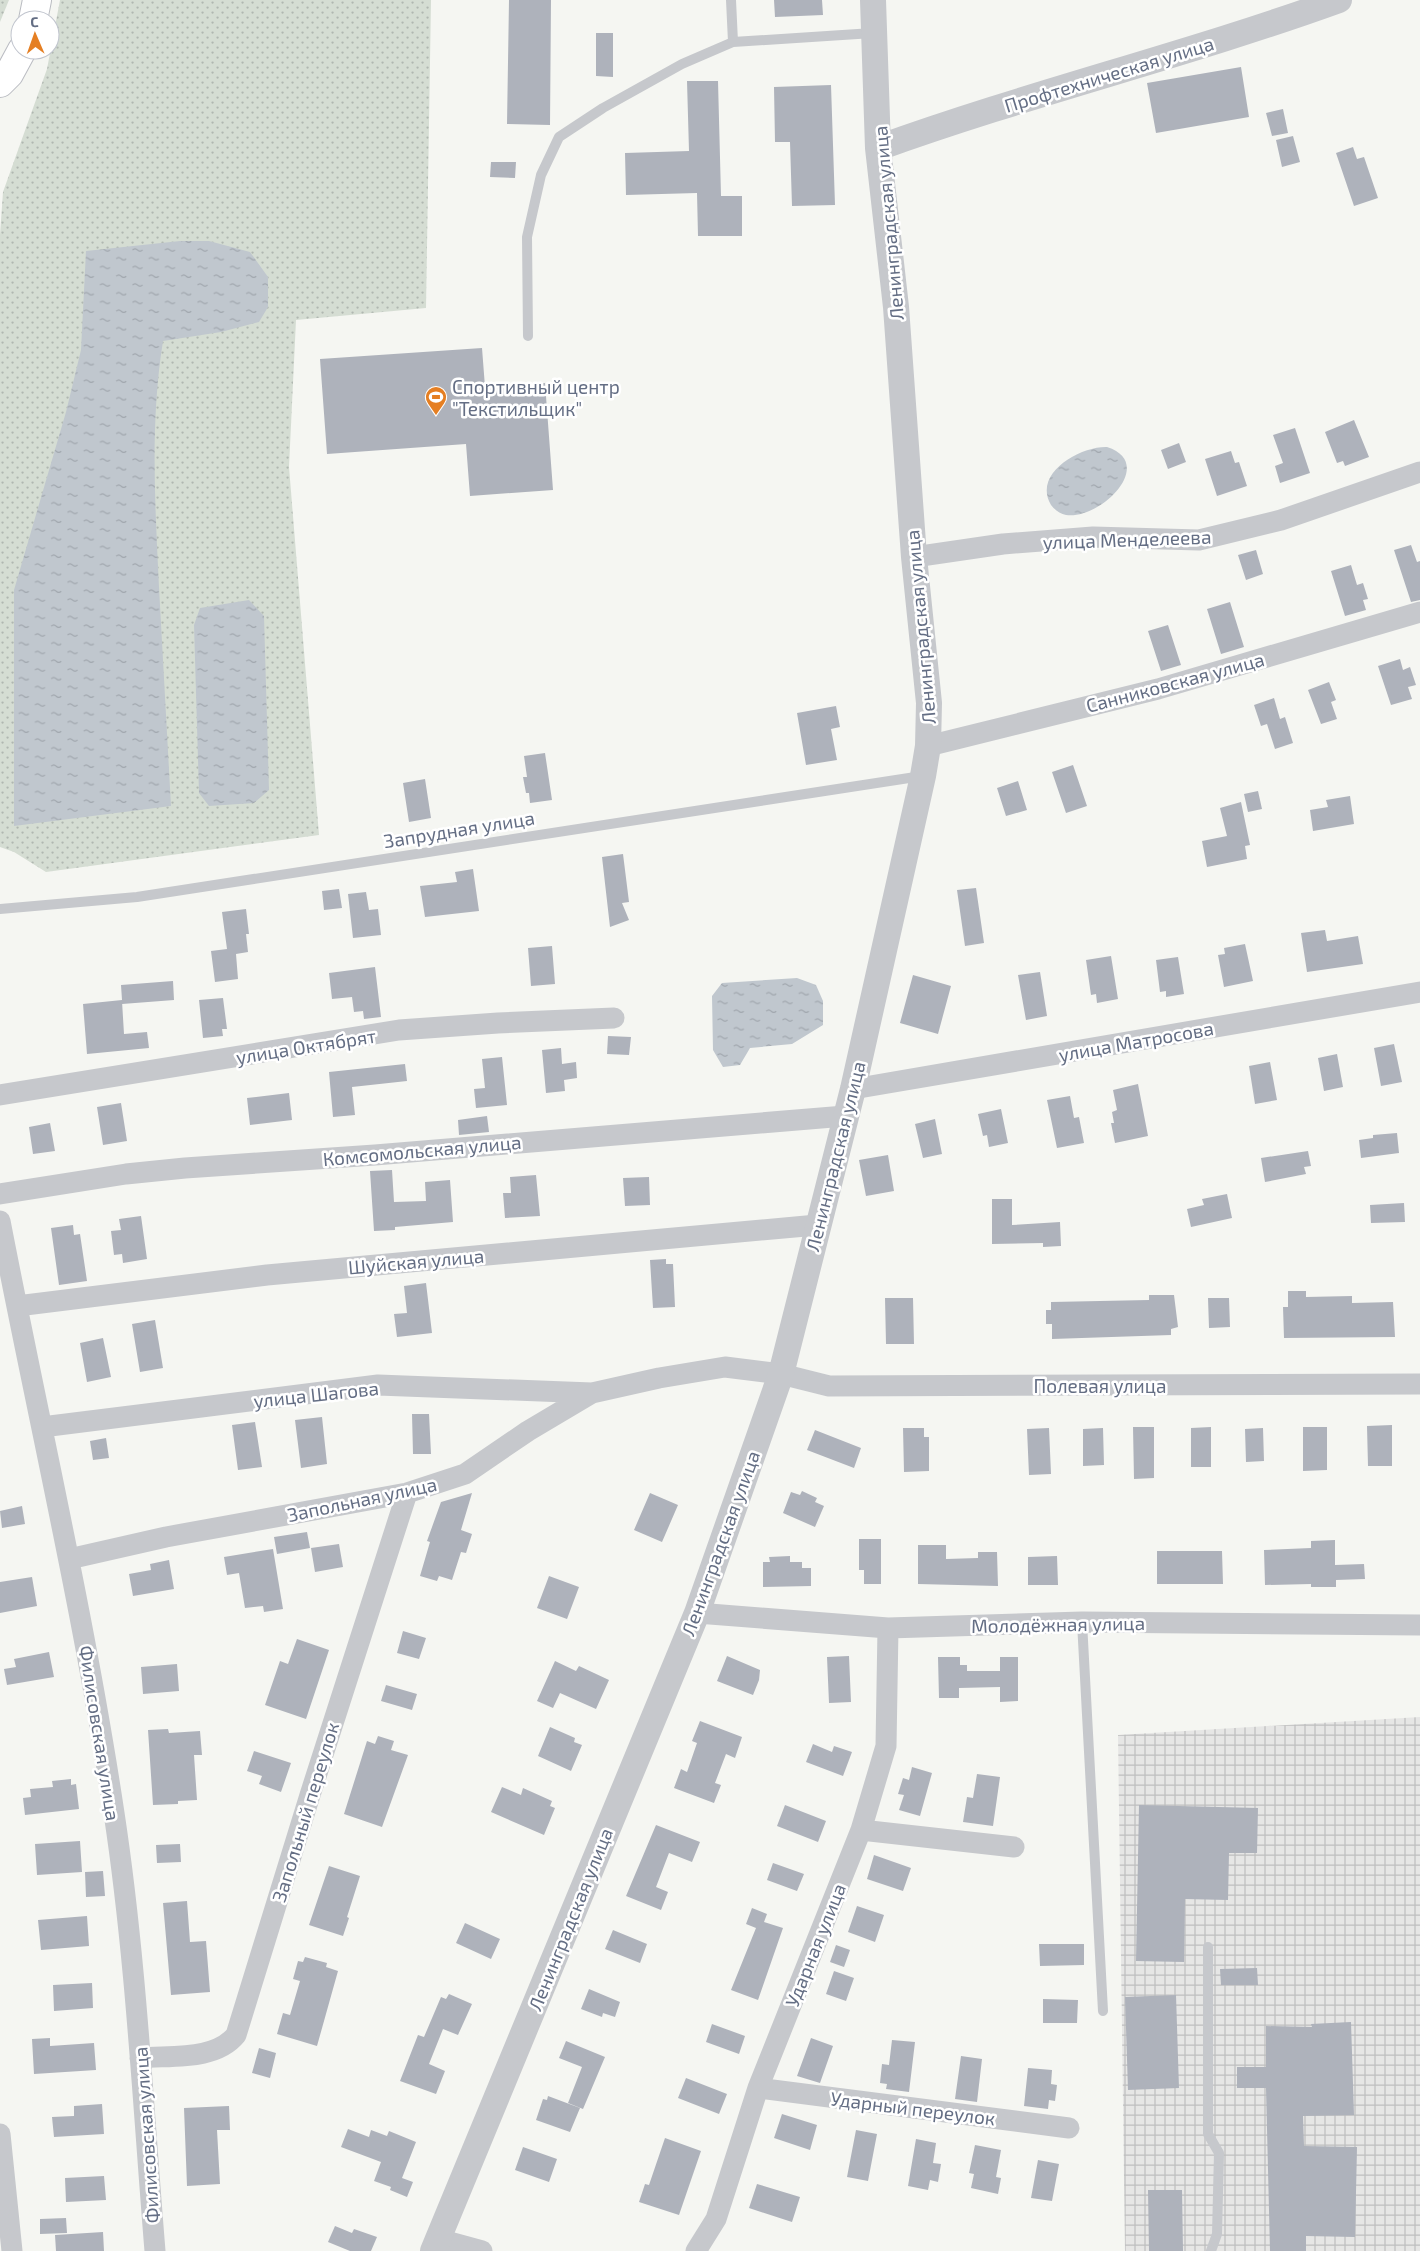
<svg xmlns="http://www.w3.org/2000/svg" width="1420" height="2251" font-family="'Exo 2',sans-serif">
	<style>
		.industrial { fill: url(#industrial-grid) }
		.park { fill: url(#park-dots) }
		.water { fill: url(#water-ripples) }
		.building { fill: #aeb2bb }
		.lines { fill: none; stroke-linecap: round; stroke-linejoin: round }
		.secondary-casing { stroke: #babcc2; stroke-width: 30 }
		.service { stroke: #c6c8cc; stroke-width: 10 }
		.minor { stroke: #c6c8cc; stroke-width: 21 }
		.tertiary { stroke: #c6c8cc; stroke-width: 26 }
		.secondary { stroke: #fff; stroke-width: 28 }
		.labels { text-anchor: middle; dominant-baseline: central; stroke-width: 5; stroke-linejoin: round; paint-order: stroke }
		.street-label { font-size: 19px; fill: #646e84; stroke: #fff }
		.poi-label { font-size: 19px; fill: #646e84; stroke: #fff; text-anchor: start }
	</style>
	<defs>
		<pattern id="industrial-grid" width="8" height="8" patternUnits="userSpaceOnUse" patternTransform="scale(1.25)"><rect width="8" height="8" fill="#e6e6e5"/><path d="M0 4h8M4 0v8" fill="none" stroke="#bebfbf"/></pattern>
		<pattern id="park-dots" width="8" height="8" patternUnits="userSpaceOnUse" patternTransform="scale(1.25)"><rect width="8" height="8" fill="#d5ddd3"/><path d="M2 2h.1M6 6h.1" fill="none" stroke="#b0b7b1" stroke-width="1.8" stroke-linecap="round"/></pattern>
		<pattern id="water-ripples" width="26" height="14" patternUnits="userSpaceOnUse" patternTransform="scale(1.25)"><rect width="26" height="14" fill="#c0c7ce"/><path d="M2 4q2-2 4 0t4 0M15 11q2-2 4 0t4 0" fill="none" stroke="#a0a6ad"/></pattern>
	</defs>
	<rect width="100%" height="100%" fill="#f5f6f2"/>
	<!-- industrial -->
	<path class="industrial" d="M1420 1717V2251H1125L1118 1735Z"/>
	<!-- park -->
	<path class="park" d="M0 0H9L0 22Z
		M60 0H431L426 308 296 320 289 467 319 835 46 872 14 852 0 847V235L3 192 47 69Z"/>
	<!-- water -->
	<path class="water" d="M180 241H209L250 252 268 277V307L259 322 221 332 163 341C150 422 155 505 159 587 163 660 167 733 171 806L14 826V590L66 412 81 350 86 251Z
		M1107 447C1157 463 1101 520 1066 515 1060 514 1055 510 1051 505 1032 473 1081 446 1107 447Z
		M249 600 264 616 269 790 254 803 209 806 199 793 194 625 200 608Z
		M797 978 816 985 823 1001V1025L792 1044 750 1048 740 1065 723 1067 713 1050 712 996 722 983Z"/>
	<!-- building -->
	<path class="building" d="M509 0H551L550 125 507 124Z
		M774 0H822L823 15 775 17Z
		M596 33H613V77L596 76Z
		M1241 67 1249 117 1156 133 1147 83Z
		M687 81H718L721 196H742V236H698L697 193 626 195 625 153 689 151Z
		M831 85 835 205 792 206 790 142H775L774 87Z
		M1283 109 1288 133 1272 136 1266 113Z
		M1293 136 1300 162 1282 167 1276 140Z
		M1353 147 1357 159 1364 157 1378 198 1354 206 1336 153Z
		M491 162H516L515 178 490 177Z
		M482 348 485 387 545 383 553 490 470 496 466 444 327 454 320 359Z
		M1354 420 1369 457 1345 466 1343 461 1337 463 1325 432Z
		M1295 428 1310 473 1280 483 1275 466 1283 463 1273 435Z
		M1179 443 1186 462 1168 469 1161 450Z
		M1231 451 1235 463 1239 462 1247 486 1217 496 1205 459Z
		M1411 545 1417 562 1420 561V600L1411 602 1394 550Z
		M1256 550 1263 574 1246 580 1238 555Z
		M1351 565 1357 585 1363 583 1368 599 1363 600 1366 610 1345 616 1331 571Z
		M1230 602 1244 647 1221 654 1207 609Z
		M1168 625 1181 665 1161 671 1148 631Z
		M1400 659 1403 670 1410 667 1416 685 1408 687 1412 699 1391 705 1378 666Z
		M1329 682 1336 700 1331 702 1337 719 1321 724 1308 690Z
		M1274 698 1280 719 1285 717 1293 743 1275 749 1267 724 1261 726 1254 705Z
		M836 706 840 727 831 729 837 760 806 765 797 713Z
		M545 753 552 800 530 803 529 793H526L523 777H527L524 756Z
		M1073 765 1087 806 1066 813 1052 772Z
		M425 779 431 818 409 822 403 783Z
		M1018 781 1027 810 1006 816 997 788Z
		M1258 791 1262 809 1248 812 1244 794Z
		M1350 796 1354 824 1313 831 1310 810 1328 807 1326 800Z
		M1241 802 1250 845 1245 846 1247 859 1207 867 1202 841 1227 836 1220 808Z
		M623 854 629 902 622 903 629 920 610 927 602 857Z
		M473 869 479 911 425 917 420 886 457 882 455 872Z
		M976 888 984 943 965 946 957 890Z
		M339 889 342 908 324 910 322 891Z
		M366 892 369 910 378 909 381 935 353 938 348 894Z
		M246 909 249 934H246L248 952 236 954 238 979 215 982 211 951 227 949 222 912Z
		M1325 930 1327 941 1358 936 1363 964 1307 972 1301 933Z
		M1245 944 1253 981 1224 987 1218 955 1225 954 1224 948Z
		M552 946 555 984 531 986 528 948Z
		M1111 956 1118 999 1097 1003 1096 994 1091 995 1086 960Z
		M1178 957 1184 994 1166 997V991L1160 992 1156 960Z
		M375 967 381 1017 364 1019 363 1011 354 1012 352 997 332 999 329 973Z
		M1040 972 1047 1016 1026 1020 1018 975Z
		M913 975 951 986 938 1034 900 1023Z
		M173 981 174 1000 122 1004V1001L124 1034 147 1032 149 1048 87 1054 83 1004 122 1000 121 985Z
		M223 998 227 1029H222L223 1036 203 1038 199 1000Z
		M608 1036 631 1037 629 1055 607 1054Z
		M1394 1044 1402 1082 1381 1086 1374 1048Z
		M561 1048 562 1064 576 1062 577 1078 564 1080 565 1091 546 1093 542 1050Z
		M1337 1054 1343 1087 1324 1091 1318 1058Z
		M502 1057 507 1105 476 1108 474 1089 485 1088 482 1059Z
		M1270 1062 1277 1100 1255 1104 1249 1066Z
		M405 1064 407 1081 352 1087 355 1115 333 1117 329 1072Z
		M1138 1084 1148 1136 1115 1143 1111 1123H1114L1112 1112 1117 1110 1113 1090Z
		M289 1093 292 1120 250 1125 247 1098Z
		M1070 1096 1074 1118 1079 1117 1084 1143 1057 1148 1047 1100Z
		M121 1103 127 1141 103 1145 97 1107Z
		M1001 1109 1008 1143 989 1147 987 1135 983 1136 978 1114Z
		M487 1116 489 1132 459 1135 458 1120Z
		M935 1119 942 1154 923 1158 915 1124Z
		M50 1123 55 1151 33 1154 29 1127Z
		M1397 1133 1399 1153 1361 1158 1359 1140 1373 1138V1135Z
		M1308 1151 1311 1166 1304 1167 1306 1174 1265 1182 1261 1158Z
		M888 1155 894 1191 866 1196 859 1160Z
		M392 1170 394 1202 426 1201 425 1182 450 1180 453 1222 395 1227V1230L374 1231 370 1171Z
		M536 1175 540 1216 505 1218 503 1193H511L510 1177Z
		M649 1177 650 1205 625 1206 623 1178Z
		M1227 1194 1232 1218 1191 1227 1187 1209 1204 1205 1202 1199Z
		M992 1199H1012V1225L1060 1222 1061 1246 1043 1247V1243L992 1244Z
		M1404 1203 1405 1222 1371 1223 1370 1205Z
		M141 1216 147 1259 123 1263 122 1254 114 1255 111 1231 121 1230 119 1219Z
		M73 1225 74 1235 80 1234 87 1281 59 1285 51 1228Z
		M666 1259V1264H673L675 1307 653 1308 650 1260Z
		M426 1283 432 1333 397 1337 394 1314 407 1313 404 1286Z
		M1288 1291H1306V1297L1352 1296V1303L1393 1302 1395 1337 1284 1338 1283 1307H1288Z
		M1149 1295H1174L1178 1327 1171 1329V1335L1052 1339V1324H1046V1310H1051V1302L1149 1300Z
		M885 1298H913L914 1344H886Z
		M1208 1298H1229L1230 1327 1209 1328Z
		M155 1320 163 1368 140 1372 132 1324Z
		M103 1338 111 1377 87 1382 80 1343Z
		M412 1414H429L431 1454H413Z
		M322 1417 327 1464 301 1468 295 1420Z
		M255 1422 262 1467 238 1470 232 1425Z
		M1392 1425V1466H1368L1367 1426Z
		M1133 1427H1154V1478L1134 1479Z
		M1211 1427V1467H1191V1428Z
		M1303 1427H1327V1470L1303 1471Z
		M903 1428H924V1437H929V1471L904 1472Z
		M1049 1428 1051 1474 1029 1475 1027 1429Z
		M1103 1428 1104 1465 1083 1466V1429Z
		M1263 1428 1264 1461 1246 1462 1245 1429Z
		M815 1430 861 1448 854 1468 807 1450Z
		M106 1438 109 1458 93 1460 90 1441Z
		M802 1491 817 1498 815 1502 824 1506 815 1527 783 1513 791 1492 800 1495Z
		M472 1493 461 1530 472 1534 466 1553 461 1552 452 1580 439 1576 437 1581 420 1576 430 1542 427 1541 441 1502Z
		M650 1493 678 1505 662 1542 634 1530Z
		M22 1506 25 1524 2 1528 0 1511Z
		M307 1532 310 1548 277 1554 274 1537Z
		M859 1539H881V1584H864V1570H859Z
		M1335 1540V1565L1364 1564 1365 1579 1336 1580V1587H1311V1584L1265 1585 1264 1550 1311 1548V1541Z
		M339 1544 343 1567 315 1572 311 1548Z
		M918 1545H946V1559L978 1558V1552H997L998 1586 918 1584Z
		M273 1549 283 1609 264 1612 263 1606 245 1608 239 1573 227 1575 224 1557Z
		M1157 1551H1222L1223 1584H1157Z
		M790 1556V1562H802V1568H811V1586L763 1587V1562H770L769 1557Z
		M1057 1556 1058 1585H1028V1557Z
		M169 1560 174 1589 133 1596 129 1574 151 1570 150 1564Z
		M549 1576 579 1587 567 1619 537 1608Z
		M32 1577 37 1606 0 1613V1582Z
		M403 1631 426 1638 419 1659 397 1653Z
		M297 1639 329 1650 306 1719 265 1705 280 1661 288 1664Z
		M49 1652 54 1677 7 1685 4 1669 16 1667 14 1659Z
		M727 1656 760 1670 759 1680 753 1695 717 1681Z
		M849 1656 851 1702 829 1703 827 1657Z
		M938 1657H960V1665H967V1671H1000V1657H1018V1701L1000 1702V1687L959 1688V1698H939Z
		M555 1661 576 1671 579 1666 609 1680 596 1709 560 1693 553 1708 537 1701Z
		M177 1664 179 1691 143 1694 141 1667Z
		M386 1685 417 1694 412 1710 381 1701Z
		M700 1721 742 1737 735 1758 726 1754 715 1783 721 1785 714 1803 674 1788 681 1769 687 1772 697 1743 692 1741Z
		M550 1727 575 1738 574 1742 582 1745 571 1771 538 1756Z
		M168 1729 169 1733 200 1731 202 1755H194L197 1800 178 1801V1804L153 1805 148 1730Z
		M378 1736 394 1741 391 1750 408 1755 382 1827 344 1814 367 1741 375 1744Z
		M813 1744 832 1752 834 1746 852 1752 843 1776 806 1762Z
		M254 1751 291 1763 281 1792 259 1784 262 1776 247 1771Z
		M912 1767 932 1773 920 1816 899 1810 904 1795 898 1794 903 1778 909 1780Z
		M977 1774 1000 1777 993 1826 963 1822 967 1797 973 1798Z
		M71 1779V1785L76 1784 79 1809 25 1815 23 1798 31 1797 30 1789 53 1787 52 1781Z
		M502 1787 521 1795 523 1788 552 1801 550 1806 555 1808 544 1835 491 1812Z
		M785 1805 826 1821 818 1842 777 1826Z
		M1139 1805 1258 1808 1257 1853H1229L1228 1900 1185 1899 1184 1962 1136 1961Z
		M656 1825 700 1842 692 1862 669 1853 656 1887 668 1892 661 1910 626 1896Z
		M80 1841 82 1872 37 1875 35 1844Z
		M180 1844 181 1862 157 1863 156 1845Z
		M874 1855 911 1868 903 1891 867 1879Z
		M773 1863 804 1874 797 1891 767 1880Z
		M329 1866 360 1876 347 1917 349 1918 343 1936 309 1925Z
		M103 1871 105 1896 86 1897 85 1872Z
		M187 1901 190 1942 206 1941 210 1992 171 1995 163 1903Z
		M857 1906 884 1915 875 1942 848 1932Z
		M752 1908 767 1914 764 1922 783 1928 758 2000 731 1990 756 1928 746 1924Z
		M87 1916 89 1946 41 1950 38 1920Z
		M465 1923 500 1939 491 1959 456 1943Z
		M613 1930 647 1944 640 1963 605 1949Z
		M1039 1944H1084V1965L1040 1966Z
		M836 1945 850 1950 844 1967 830 1962Z
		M305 1957 327 1963 326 1967 338 1971 317 2046 277 2034 283 2013 290 2015 300 1981 293 1979 298 1961 303 1962Z
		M1257 1968 1258 1985H1221L1220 1969Z
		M834 1971 854 1978 846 2001 826 1994Z
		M92 1983 93 2008 54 2011 53 1985Z
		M589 1989 620 2002 615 2017 603 2013 602 2017 581 2009Z
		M449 1994 472 2004 458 2035 443 2029 429 2064 445 2071 436 2094 400 2081 418 2035 424 2037 441 1997 446 1999Z
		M1176 1995 1179 2088 1128 2090 1125 1997Z
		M1043 1999 1078 2000 1077 2023H1043Z
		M1351 2022 1354 2115 1303 2116 1304 2146 1357 2147 1355 2237 1306 2236V2251H1270L1266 2088H1237V2067H1266V2026L1312 2027 1311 2024Z
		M712 2024 745 2036 739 2054 706 2042Z
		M50 2038V2046L94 2043 96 2070 34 2074 32 2039Z
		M811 2038 833 2046 820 2083 797 2076Z
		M892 2040 915 2042 909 2092 886 2089 887 2084 880 2083 882 2064 889 2065Z
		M566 2041 605 2057 583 2109 568 2103 582 2067 559 2058Z
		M259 2048 276 2053 270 2078 252 2073Z
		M961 2056 982 2059 977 2102 955 2099Z
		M1028 2068 1052 2070 1051 2084 1057 2085 1055 2101 1049 2100 1048 2109 1024 2106Z
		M686 2078 727 2094 719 2114 678 2098Z
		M548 2096 580 2108 570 2132 536 2120 543 2099 547 2100Z
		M102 2104 104 2134 54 2137 52 2117 74 2116V2106Z
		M229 2106 230 2130H217L220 2184 187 2186 184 2108Z
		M782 2114 817 2125 810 2150 774 2138Z
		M348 2129 369 2137 371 2130 387 2136 389 2131 416 2142 402 2178 413 2182 407 2197 390 2190 391 2187 374 2181 381 2162 341 2147Z
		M856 2130 877 2134 868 2181 847 2177Z
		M665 2138 701 2151 679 2215 639 2202 645 2184 649 2185Z
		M916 2139 936 2143 933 2163 941 2164 938 2182 930 2180 928 2190 908 2186Z
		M975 2145 1001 2150 996 2177 1001 2178 998 2194 971 2188 974 2174 969 2173Z
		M523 2147 557 2159 549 2182 515 2170Z
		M1038 2160 1059 2164 1052 2201 1031 2198Z
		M104 2176 106 2200 66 2202 65 2178Z
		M757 2184 800 2197 792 2222 749 2208Z
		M1148 2190H1182L1183 2251H1149Z
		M66 2218 67 2233 40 2234V2219Z
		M335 2226 352 2233 354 2229 377 2237 371 2251H350L328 2242Z
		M103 2232 104 2251H56L55 2235Z"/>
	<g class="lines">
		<!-- secondary casing -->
		<g class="secondary-casing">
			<path id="secondary" d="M33 20 37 0
				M0 83 9 74 22 50"/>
		</g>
		<!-- service -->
		<path class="service" d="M731 0 733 42
			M528 336 527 237 541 175 559 137 603 108 682 64 733 42 873 33
			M0 909 137 897 922 776
			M1082 1622 1103 2011
			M1208 1947V2134L1219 2153 1217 2234 1211 2251"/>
		<!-- minor -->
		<path class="minor" d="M914 557 1003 544 1093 537 1199 540 1281 520 1420 472
			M928 746 1158 689 1420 612
			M853 1089 1420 992
			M0 1095 399 1030 498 1023 614 1018
			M0 1194 126 1174 185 1168 375 1155 845 1116
			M0 1221C38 1418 84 1614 114 1813 136 1958 143 2105 155 2251
			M17 1306 267 1275 817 1225
			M42 1427 378 1385 592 1393
			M69 1559 166 1537 407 1493 465 1474 528 1431 592 1393 659 1378 725 1367 781 1374 829 1386 1420 1384
			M697 1613 888 1628 1082 1622 1420 1625
			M861 1830 1014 1847
			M140 2058C170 2055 215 2061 236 2035L310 1795 407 1493
			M758 2088 1069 2128
			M0 2134 12 2251
			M438 2239 482 2251
			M696 2251 716 2219 758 2088 861 1830 886 1746 888 1628"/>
		<!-- tertiary -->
		<path class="tertiary" d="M878 148C1030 93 1187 55 1339 0
			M433 2251 697 1613 781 1374 853 1089 923 776 928 746 929 703 914 557 896 307 878 148 873 0"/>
		<!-- secondary -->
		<use href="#secondary" class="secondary"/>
	</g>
	<!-- icons -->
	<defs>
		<g id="stadium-pin" transform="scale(1.125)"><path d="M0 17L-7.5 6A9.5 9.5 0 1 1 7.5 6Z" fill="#e57f23" stroke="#fff"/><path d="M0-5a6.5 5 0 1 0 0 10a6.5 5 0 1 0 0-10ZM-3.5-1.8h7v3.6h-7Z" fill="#fff"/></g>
	</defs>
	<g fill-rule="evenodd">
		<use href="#stadium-pin" x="436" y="397"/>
	</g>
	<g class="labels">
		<!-- street labels -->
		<g class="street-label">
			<text transform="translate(1109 74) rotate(-17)">Профтехническая улица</text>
			<text transform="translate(888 223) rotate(-95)">Ленинградская улица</text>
			<text transform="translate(1127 539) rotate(-2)">улица Менделеева</text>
			<text transform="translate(920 627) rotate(-95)">Ленинградская улица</text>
			<text transform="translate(1175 682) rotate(-15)">Санниковская улица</text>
			<text transform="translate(459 829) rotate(-9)">Запрудная улица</text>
			<text transform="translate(1136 1041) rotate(-10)">улица Матросова</text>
			<text transform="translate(306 1046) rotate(-9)">улица Октябрят</text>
			<text transform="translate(422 1150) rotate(-5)">Комсомольская улица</text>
			<text transform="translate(835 1156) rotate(-76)">Ленинградская улица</text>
			<text transform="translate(416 1261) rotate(-5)">Шуйская улица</text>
			<text x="1100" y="1385">Полевая улица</text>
			<text transform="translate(316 1394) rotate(-6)">улица Шагова</text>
			<text transform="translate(362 1499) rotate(-12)">Запольная улица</text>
			<text transform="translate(720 1543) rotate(-70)">Ленинградская улица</text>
			<text transform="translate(1058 1624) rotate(-1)">Молодёжная улица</text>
			<text transform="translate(100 1733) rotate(81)">Филисовская улица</text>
			<text transform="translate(305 1812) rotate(-73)">Запольный переулок</text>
			<text transform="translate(570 1919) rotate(-68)">Ленинградская улица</text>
			<text transform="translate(815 1945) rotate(-68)">Ударная улица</text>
			<text transform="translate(913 2108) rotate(7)">Ударный переулок</text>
			<text transform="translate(146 2135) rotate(-94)">Филисовская улица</text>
		</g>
		<!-- poi labels -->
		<g class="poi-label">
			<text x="452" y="386">Спортивный центр<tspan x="452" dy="22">"Текстильщик"</tspan></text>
		</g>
	</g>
	<!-- north arrow -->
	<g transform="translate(35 35) rotate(358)"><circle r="24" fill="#ffffff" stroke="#c1c5ce"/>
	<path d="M0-4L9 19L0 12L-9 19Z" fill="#e57f23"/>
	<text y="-8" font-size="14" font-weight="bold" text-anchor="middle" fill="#646e84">С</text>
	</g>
</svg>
